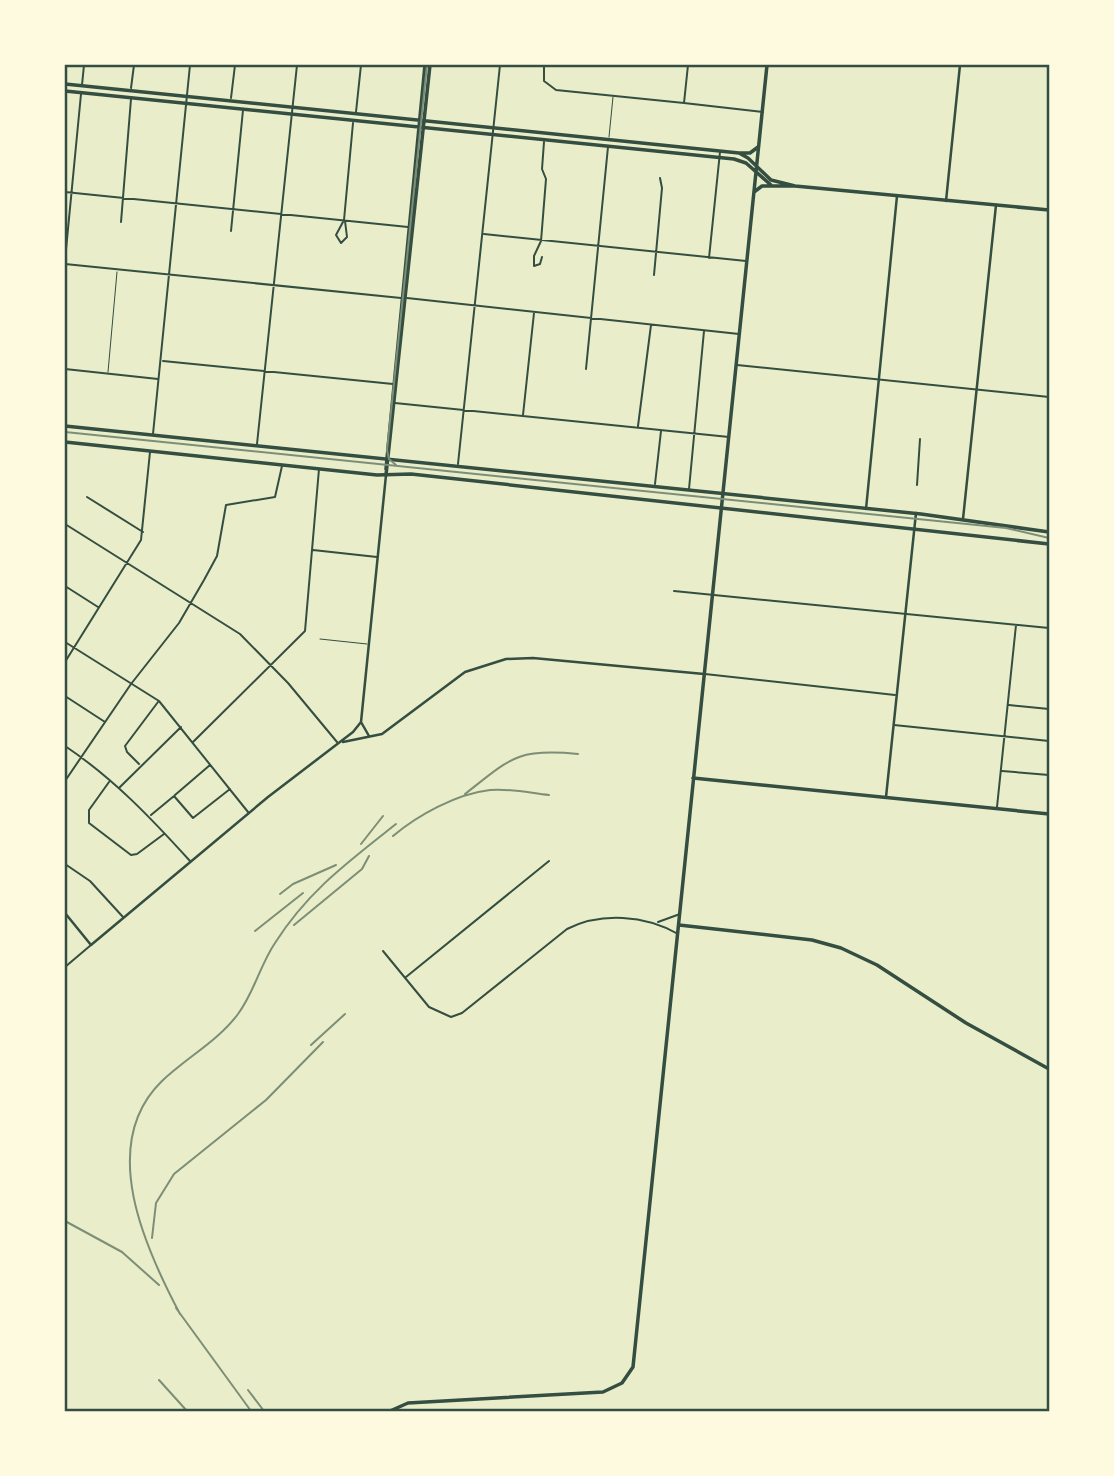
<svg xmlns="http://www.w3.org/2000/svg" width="1114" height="1476" font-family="Barlow,sans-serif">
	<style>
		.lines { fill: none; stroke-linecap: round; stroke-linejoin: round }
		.service { stroke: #344e41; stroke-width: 1 }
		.pedestrian { stroke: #344e41; stroke-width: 2 }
		.minor { stroke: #344e41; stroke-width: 2 }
		.tertiary { stroke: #344e41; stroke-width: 2.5 }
		.secondary { stroke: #344e41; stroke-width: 3.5 }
		.primary { stroke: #344e41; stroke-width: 3.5 }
		.tram { stroke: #7c8e77; stroke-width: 2 }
		.rail { stroke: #7c8e77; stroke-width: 2 }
		.neatline { fill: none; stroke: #344e41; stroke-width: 2.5 }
	</style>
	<rect width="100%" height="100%" fill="#e9edc9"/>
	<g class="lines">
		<!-- service -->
		<path class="service" d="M609 137 613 97
			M108 372 117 272
			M320 639 367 644"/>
		<!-- pedestrian -->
		<path class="pedestrian" d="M917 485 920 439"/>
		<!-- minor -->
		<path class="minor" d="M544 65V81L556 90 684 103
			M688 65 684 103 763 112
			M82 85 84 65
			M131 88 134 65
			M231 98 235 65
			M356 112 361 65
			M65 192 408 227
			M345 221 347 237 341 243 336 235 344 220 353 123
			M121 222 131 99
			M231 231 243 110
			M484 234 746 261
			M542 257 540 264 534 266V256L541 241 546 179 542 169 544 142
			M709 258 720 152
			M65 260 81 94
			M65 264 401 298
			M654 275 662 188 660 178
			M407 298 739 334
			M163 361 393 384
			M737 365 1049 397
			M65 369 158 379
			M586 369 608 147
			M395 403 729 437
			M523 415 534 313
			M638 426 651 325
			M153 434 190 65
			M257 444 297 65
			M458 464 500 65
			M655 484 661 431
			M689 489 704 331
			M87 497 143 532
			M65 524 240 634 288 683 337 742
			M313 550 377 557
			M65 586 98 607
			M674 591 1049 628
			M65 642 159 701 248 812
			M65 662 141 540 150 452
			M705 674 895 695
			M65 696 105 722
			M1009 705 1049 709
			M894 725 1049 741
			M193 742 305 631 319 469
			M65 746C113 778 151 818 190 861
			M139 764 127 752 125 746 158 702
			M1002 771 1049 775
			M65 781 131 684 179 623 204 580 217 556 226 505 275 497 282 466
			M109 782 89 810V823L131 855 137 854 164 834
			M120 787 181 727
			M175 795 210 765
			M997 807 1016 625
			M151 815 174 796 193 818 230 789
			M65 864 90 881 123 917
			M658 922 680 914
			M383 951 429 1007 451 1017 462 1013 567 929C601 912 645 915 678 934
			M65 967 91 945
			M406 977 549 861"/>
		<!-- tertiary -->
		<path class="tertiary" d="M946 201 960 65
			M866 509 897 196
			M963 519 996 205
			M361 722 369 736
			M343 742 382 734 465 672 506 659 533 658 704 674
			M886 797 916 513
			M65 913 91 945 268 797 353 732 361 722 386 475"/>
		<!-- secondary -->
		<path class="secondary" d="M65 84 739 153 748 158 771 180 795 186 1049 210
			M65 91 734 159 746 163 771 185
			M740 153H750L758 147
			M754 192 762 186H793
			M386 469 425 65
			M386 475 430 65
			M693 778 1049 814
			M679 925 812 940 841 948 877 965 966 1023 1049 1069
			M390 1411 408 1403 603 1392 622 1383 633 1367 767 65"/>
		<!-- primary -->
		<path class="primary" d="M65 426 921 514 1049 532
			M65 442 377 475 411 474 1049 544"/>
		<!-- tram -->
		<path class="tram" d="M65 432 1006 528 1049 538
			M396 465 389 459 387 450 427 65"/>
		<!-- rail -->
		<path class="rail" d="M465 794C511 758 517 748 578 754
			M393 836C418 815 456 794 490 790 509 788 530 793 549 795
			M361 844 383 816
			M280 894 293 884 336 865
			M294 925 362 869 369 856
			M255 931 303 893
			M311 1045 345 1014
			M65 1221 122 1252 159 1285
			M152 1238 156 1203 174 1174 266 1100 323 1042
			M176 1308 251 1411
			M180 1314C145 1248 97 1144 162 1081 186 1058 218 1041 238 1014 254 993 260 965 275 943 308 891 348 862 396 824
			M159 1380 187 1411
			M248 1390 264 1411"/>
	</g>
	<!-- border -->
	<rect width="1114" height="1476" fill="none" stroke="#fefae0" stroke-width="133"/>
	<rect x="66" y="66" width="982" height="1344" class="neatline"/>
</svg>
